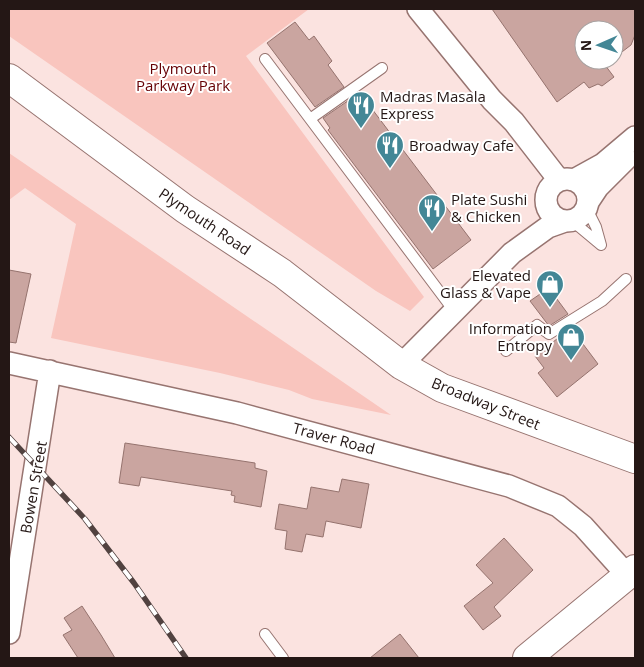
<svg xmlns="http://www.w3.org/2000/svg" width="644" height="667" font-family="'Open Sans',sans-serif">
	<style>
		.green { fill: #f9c5be }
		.building { fill: #caa5a0; stroke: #95736e }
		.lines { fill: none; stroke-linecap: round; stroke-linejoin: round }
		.lane-casing { stroke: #977470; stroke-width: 12 }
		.street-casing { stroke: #977470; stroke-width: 24 }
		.secondary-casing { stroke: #977470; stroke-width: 30 }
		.lane { stroke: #fff; stroke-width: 10 }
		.street { stroke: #fff; stroke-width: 21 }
		.secondary { stroke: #fff; stroke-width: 28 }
		.rail-casing { stroke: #514240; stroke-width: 5.5 }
		.rail { stroke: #fff; stroke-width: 4; stroke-dasharray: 11; stroke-linecap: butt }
		.labels { text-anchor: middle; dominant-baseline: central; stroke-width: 4; stroke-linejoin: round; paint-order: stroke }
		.park-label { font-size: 15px; fill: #660004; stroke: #fff }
		.poi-label { font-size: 15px; fill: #241715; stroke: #fff; text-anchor: start }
		.street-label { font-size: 15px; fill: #241715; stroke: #fff }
	</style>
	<rect width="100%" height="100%" fill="#fbe3e0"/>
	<!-- green -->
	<path class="green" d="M9 9H309L246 56 424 297 410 311 376 291 9 36Z
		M9 153 391 415 312 399 289 390 220 373 51 338 76 224 25 188 9 200Z"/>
	<!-- building -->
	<path class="building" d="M492 9H635V35L631 45 614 58V30H584V60H612L605 65 614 77 602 86 598 84 589 88 584 82 557 102Z
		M295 22 309 40 314 36 332 61 328 65 344 87 315 107 267 43Z
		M352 98 358 107 366 101 471 240 433 269 328 130 330 128 323 118Z
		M9 270 31 274 16 343 9 342Z
		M551 291 568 314 549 326 530 301 543 292 546 295Z
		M571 328 598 364 557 397 538 373 544 368 535 356Z
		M125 443 255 463V468L267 471 261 507 234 502 235 496 231 495 232 491 141 477 139 486 119 483Z
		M342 479 369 484 361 528 326 521 323 537 306 534 302 552 285 549 287 531 275 529 279 504 307 509 311 487 339 492Z
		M504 538 533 570 494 607 501 616 483 630 464 606 493 583 476 565Z
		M82 606 101 635 115 658H78L63 635 72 630 64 618Z
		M400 634 419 658H370Z"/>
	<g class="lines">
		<!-- lane casing -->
		<g class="lane-casing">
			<path id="lane" d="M265 59 310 119
				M382 68 310 119 454 311
				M587 209 596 227 601 245
				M571 220 601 245
				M506 351 537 325 549 334 602 301 626 279
				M265 634 283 658"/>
		</g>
		<!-- street casing -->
		<g class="street-casing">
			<path id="street" d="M418 9 492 100 514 122 559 180
				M546 200a21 21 0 1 1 42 0a21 21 0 1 1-42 0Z
				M574 180 603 164 635 137
				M588 202 598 187 626 159
				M9 363 237 413 509 486 558 506 583 526 628 576
				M401 365 512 253 548 227 565 221
				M9 633 50 371"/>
		</g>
		<!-- secondary casing -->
		<g class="secondary-casing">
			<path id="secondary" d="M9 78 185 209 282 273 401 365 442 388 635 459
				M527 658 635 569"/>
		</g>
		<!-- lane -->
		<use href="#lane" class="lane"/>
		<!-- street -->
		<use href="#street" class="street"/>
		<!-- secondary -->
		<use href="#secondary" class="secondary"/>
		<!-- rail casing -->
		<g class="rail-casing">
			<path id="rail" d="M9 437 85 519 134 583 186 658"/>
		</g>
		<!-- rail -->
		<use href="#rail" class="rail"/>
	</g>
	<!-- icons -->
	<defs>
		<g id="restaurant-pin" transform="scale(1.4375)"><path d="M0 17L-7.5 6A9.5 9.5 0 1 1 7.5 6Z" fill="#438796" stroke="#fff"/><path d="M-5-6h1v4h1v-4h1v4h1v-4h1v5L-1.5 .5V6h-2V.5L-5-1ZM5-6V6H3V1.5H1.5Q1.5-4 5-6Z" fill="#fff"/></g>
		<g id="shop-pin" transform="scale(1.4375)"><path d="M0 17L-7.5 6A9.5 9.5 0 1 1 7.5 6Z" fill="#438796" stroke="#fff"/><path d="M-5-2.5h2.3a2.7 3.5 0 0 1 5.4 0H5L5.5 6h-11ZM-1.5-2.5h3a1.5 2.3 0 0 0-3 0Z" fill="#fff"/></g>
	</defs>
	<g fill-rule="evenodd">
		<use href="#restaurant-pin" x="361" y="105"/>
		<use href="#restaurant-pin" x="390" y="145"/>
		<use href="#restaurant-pin" x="432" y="208"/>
		<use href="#shop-pin" x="550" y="284"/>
		<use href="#shop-pin" x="571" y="337"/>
	</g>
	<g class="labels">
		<!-- park labels -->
		<g class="park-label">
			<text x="183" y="68">Plymouth<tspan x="183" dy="17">Parkway Park</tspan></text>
		</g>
		<!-- poi labels -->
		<g class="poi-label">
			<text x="380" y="96">Madras Masala<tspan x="380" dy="17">Express</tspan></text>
			<text x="409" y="145">Broadway Cafe</text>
			<text x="451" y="199">Plate Sushi<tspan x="451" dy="17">&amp; Chicken</tspan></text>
			<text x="531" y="275" text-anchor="end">Elevated<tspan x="531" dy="17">Glass &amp; Vape</tspan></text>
			<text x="552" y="328" text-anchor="end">Information<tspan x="552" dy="17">Entropy</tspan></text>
		</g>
		<!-- street labels -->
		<g class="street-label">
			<text transform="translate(205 221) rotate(34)">Plymouth Road</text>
			<text transform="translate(486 403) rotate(22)">Broadway Street</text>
			<text transform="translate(334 438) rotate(15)">Traver Road</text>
			<text transform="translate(33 487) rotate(-80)">Bowen Street</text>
		</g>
	</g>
	<!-- border -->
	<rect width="644" height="667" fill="none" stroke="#241715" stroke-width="20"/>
	<!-- north arrow -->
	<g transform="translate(599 45) rotate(268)"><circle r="24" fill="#ffffff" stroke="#a7a2a1"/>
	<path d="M0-4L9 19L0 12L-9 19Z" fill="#438796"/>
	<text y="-8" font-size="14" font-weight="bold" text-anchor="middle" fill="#241715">N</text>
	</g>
</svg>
